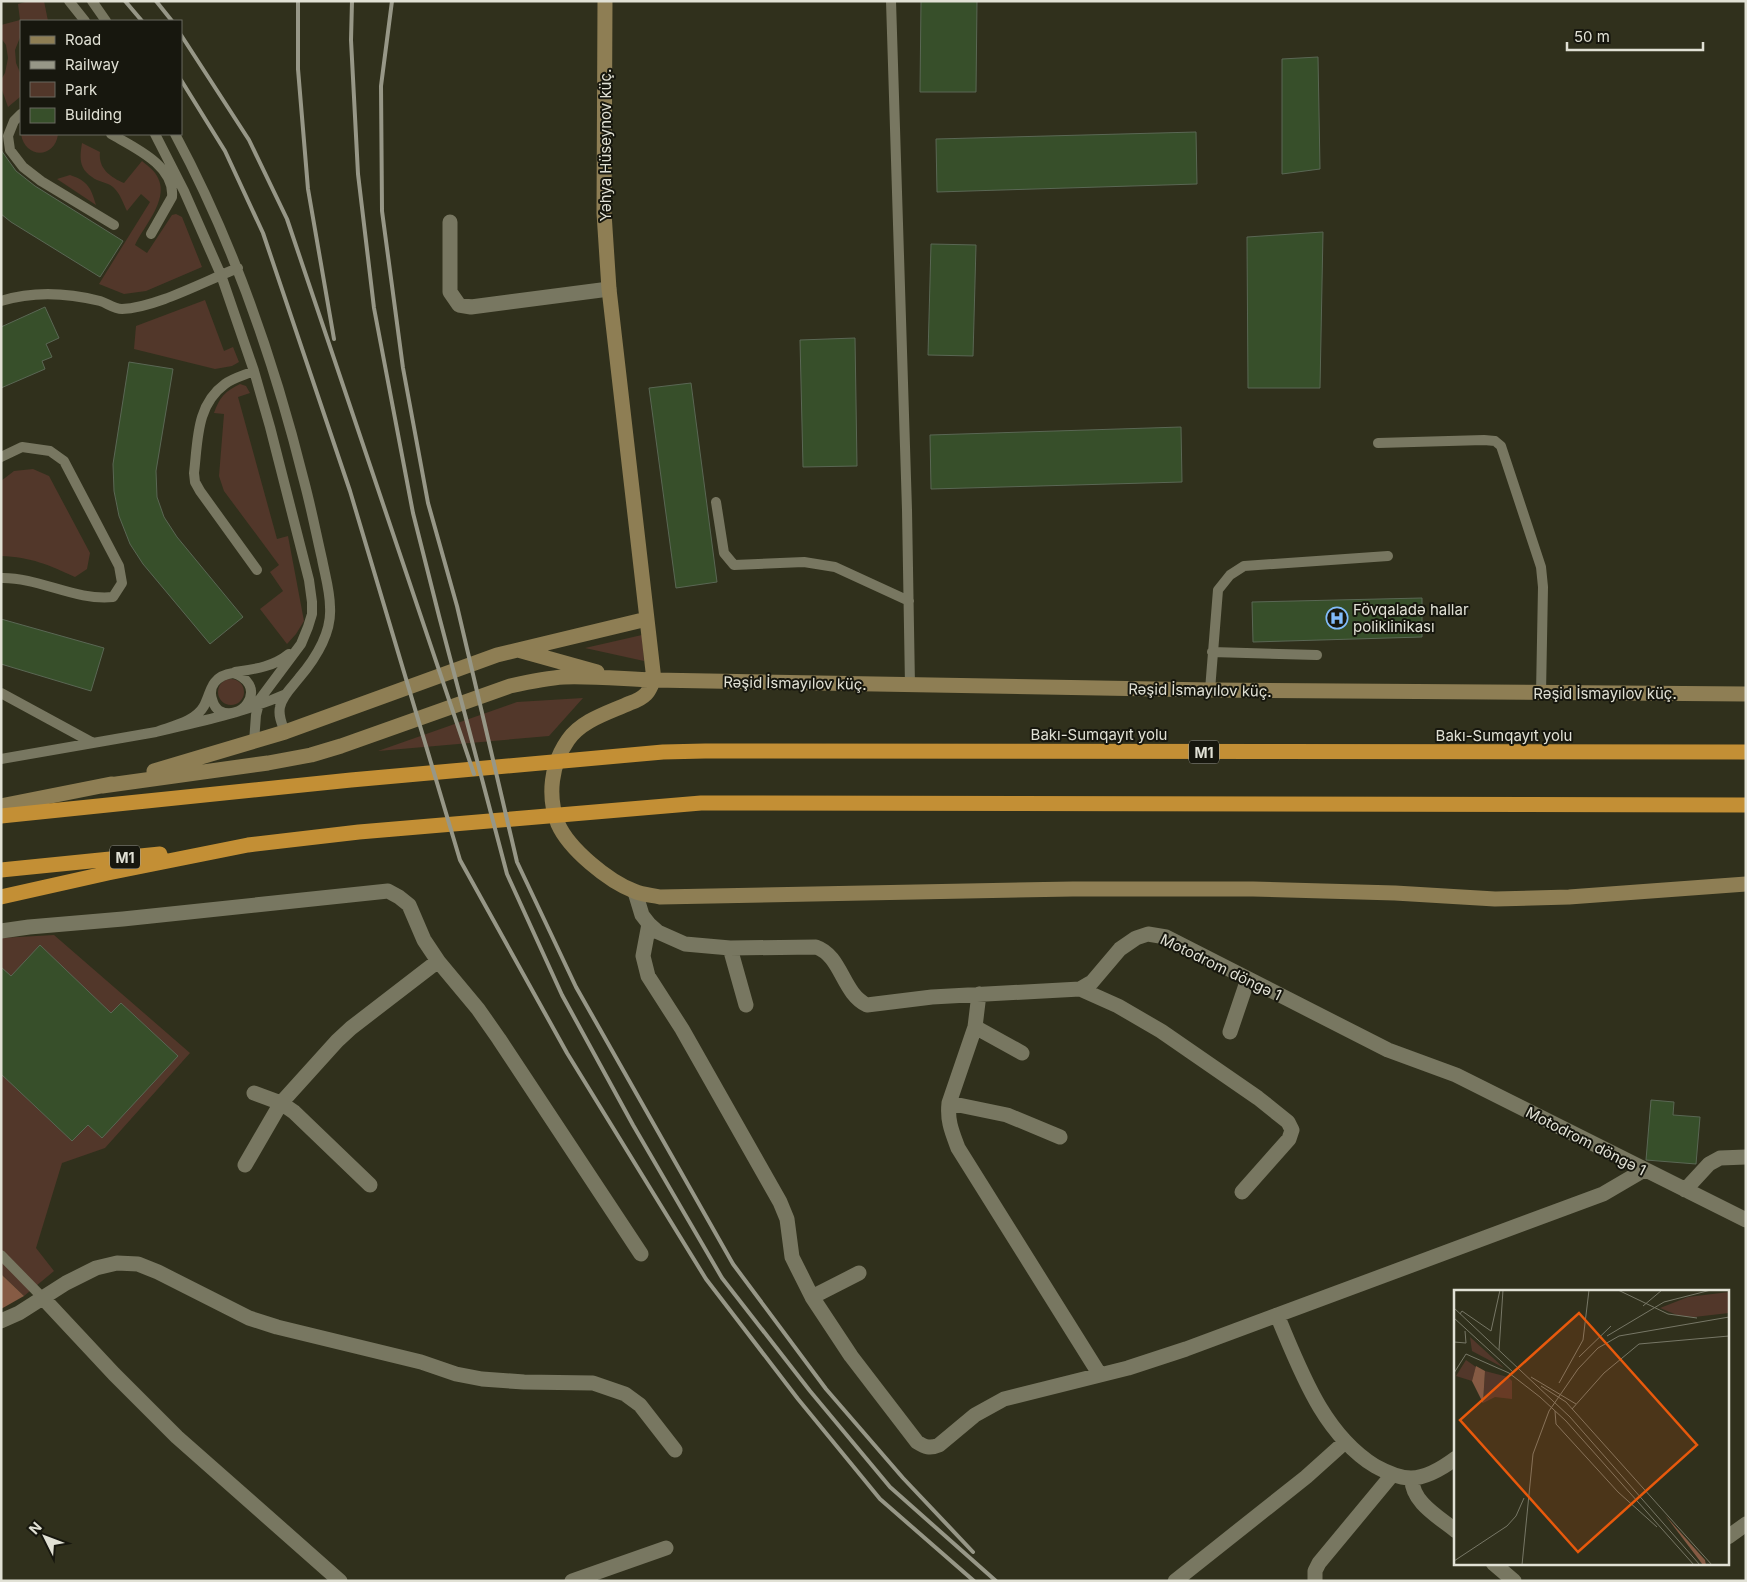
<svg xmlns="http://www.w3.org/2000/svg" width="1747" height="1582" font-family="Inter,sans-serif">
	<style>
		.green { fill: #52372a }
		.forest { fill: #865b44 }
		.building { fill: #374f2a; stroke: #5a6754 }
		.lines { fill: none; stroke-linecap: round; stroke-linejoin: round }
		.lane { stroke: #787761; stroke-width: 10 }
		.street { stroke: #787761; stroke-width: 15 }
		.secondary { stroke: #8e7e54; stroke-width: 15 }
		.highway { stroke: #c38f35; stroke-width: 15 }
		.rail { stroke: #979787; stroke-width: 4 }
		.labels { text-anchor: middle; dominant-baseline: central; stroke-width: 4; stroke-linejoin: round; paint-order: stroke }
		.shield { fill: #17170e; stroke: #a4a499; stroke-width: 1 }
		.shield-label { font-size: 14px; font-weight: bold; fill: #e1e1d5 }
		.street-label { font-size: 15px; fill: #e1e1d5; stroke: #17170e }
		.poi-label { font-size: 15px; fill: #e1e1d5; stroke: #17170e; text-anchor: start }
		.inset-road { fill: none; stroke: #776; stroke-width: 1 }
		.view { fill: #e8590c; fill-opacity: 0.15; stroke: #e8590c; stroke-width: 2.5 }
		.inset-edge { fill: none; stroke: #e1e1d5; stroke-width: 2.5 }
	</style>
	<rect width="100%" height="100%" fill="#30301c"/>
	<!-- green -->
	<path class="green" d="M29 1H44L48 21H21V35L15 50 16 63 21 75V92L20 97 8 107 1 87V80L5 73 8 58 6 45 1 38V25L20 20 18 4Z
		M21 134H58C55 159 25 159 21 134Z
		M82 143 100 152C98 168 110 177 124 183L142 161C148 166 155 171 158 178 169 200 144 226 135 245L147 253 172 215 176 214 182 217 202 267 146 291 124 294 99 284 150 202 141 194 127 211C123 203 120 193 113 187 107 182 98 182 92 177 78 168 80 156 82 143Z
		M70 175C88 181 91 188 96 205L57 179Z
		M205 300 224 351 233 347 239 362 232 366 215 369 134 349 136 326Z
		M240 384 246 386 250 393 238 397 277 539 288 536 304 621 296 634 287 644 260 609 283 591 270 572 279 565 224 491 219 476 224 414 214 413C219 398 225 391 240 384Z
		M33 469 49 476 90 553 87 569 75 577C49 565 31 557 1 556V481L14 471Z
		M642 635 644 661 585 648Z
		M218 692a13 13 0 1 1 26 0a13 13 0 1 1-26 0Z
		M583 698 549 736 378 751 517 702Z
		M54 935 190 1053 105 1148 62 1163 36 1248 54 1271 24 1296 1 1274V938Z"/>
	<!-- forest -->
	<path class="forest" d="M1 1274 24 1296 1 1309Z"/>
	<!-- building -->
	<path class="building" d="M921 1H977L976 92H920Z
		M1318 57 1320 169 1282 174V59Z
		M1196 132 1197 184 937 192 936 139Z
		M1 150 16 171 35 186 123 241 100 277 11 222 1 214Z
		M1323 232 1320 388H1248L1247 237Z
		M931 244 976 245 973 356 928 355Z
		M45 307 59 338 46 344 52 357 42 361 45 369 1 388V327Z
		M855 338 857 466 803 467 800 340Z
		M129 362 173 369 156 471 157 497 164 517 177 537 243 617 210 644 143 564 130 544 119 516 114 491 113 464Z
		M691 383 717 582 676 588 649 388Z
		M1181 427 1182 482 931 489 930 435Z
		M1422 598V637L1253 642 1252 602Z
		M1 619 104 648 91 691 1 664Z
		M40 945 111 1013 121 1003 178 1056 102 1138 88 1125 72 1141 1 1074V967L11 976Z
		M1651 1100 1674 1102 1673 1115 1700 1117 1696 1164 1646 1160Z"/>
	<g class="lines">
		<!-- lane -->
		<path class="lane" d="M69 1 85 21
			M92 1 106 21
			M891 1 907 510 910 686
			M21 114 14 121 8 136 10 150 23 167 41 181 114 225
			M111 134C133 147 175 165 172 197L151 234
			M155 134 184 191 221 275 254 371 270 427 309 580 312 602V614L308 627 301 644 260 699 256 715 254 742
			M175 134C234 244 274 360 304 481 311 507 316 533 322 559 325 575 330 591 330 607 332 634 315 659 299 678 292 687 282 696 280 707 278 716 282 724 285 732
			M1 301C33 291 68 293 100 301 107 303 114 309 122 309 155 308 205 281 238 268
			M254 371C245 375 233 378 225 384 196 405 198 440 194 473L195 482 200 491 257 570
			M1378 443 1484 440 1495 441 1501 446 1541 567 1543 587 1541 693
			M1 457 22 447 50 451 64 461 119 566 122 583 113 597C75 601 39 577 1 578
			M716 502 724 553 734 565 804 562 835 567 909 601
			M1212 652 1317 655
			M235 672C255 669 273 667 289 654
			M233 673C247 677 257 689 247 704 242 712 229 716 220 711 217 710 214 705 213 702 206 686 218 675 233 673Z
			M212 687C209 693 207 700 204 706 195 722 172 726 156 732 201 721 243 713 286 694
			M1210 690 1218 590 1230 575 1244 566 1388 556
			M1 693 93 743
			M1 759 156 732
			M1 1255 43 1298"/>
		<!-- street -->
		<path class="street" d="M450 222V292L459 305 471 307 609 289
			M635 892 642 915 649 924 658 932 685 944 730 948 816 947C842 956 842 993 867 1005L932 997 1080 989 1092 982 1120 949 1136 938 1148 934 1166 937 1388 1050 1456 1075 1746 1220
			M649 924 643 956 648 976 682 1029 780 1202 787 1219 792 1257 812 1297 851 1356 917 1442C925 1447 930 1449 939 1445L975 1415 1004 1399 1128 1368 1186 1349 1603 1194 1644 1170
			M1 931 29 927 123 919 388 891 399 897 409 905 424 940 438 961 351 1028 337 1041 281 1103 245 1165
			M730 948 746 1005
			M438 961 478 1009 499 1039 641 1254
			M1080 989 1118 1006 1161 1031 1258 1098 1288 1122 1292 1130 1289 1139 1242 1192
			M979 994 975 1027 949 1103C947 1121 952 1132 958 1148L1100 1375
			M975 1027 1022 1053
			M1230 1032 1248 979
			M254 1093 281 1103 294 1112 370 1185
			M949 1103 1007 1115 1060 1137
			M1685 1190 1709 1164 1720 1158 1746 1157
			M812 1297 859 1273
			M43 1298 114 1374 177 1437 340 1581
			M1277 1315C1300 1369 1322 1433 1375 1466 1386 1472 1398 1478 1411 1478 1426 1478 1444 1467 1456 1458
			M1 1321 19 1313 66 1283 96 1268 117 1263 138 1264 158 1272 249 1318 277 1327 421 1362 456 1374 482 1379 524 1382 593 1383 625 1394 640 1405 675 1450
			M1412 1478C1411 1502 1439 1517 1456 1531
			M1728 1537 1746 1524
			M1493 1563 1514 1581
			M572 1581 666 1548
			M1175 1581 1306 1477 1345 1442
			M1315 1581V1571L1319 1563 1392 1475"/>
		<!-- secondary -->
		<path class="secondary" d="M605 1 604 213 609 289 654 680C651 685 650 690 646 694 642 698 636 701 630 703 608 713 582 720 568 740 551 764 547 796 558 824 569 849 608 881 634 891 642 895 652 895 660 897L1073 889H1253L1395 893 1495 899 1569 897 1746 884
			M518 650 597 672
			M154 771 285 732 497 655 647 619
			M102 786 268 763 311 755 341 746 510 686C528 682 546 678 564 677 594 676 624 679 654 680L1210 690 1746 694
			M1 806 111 784"/>
		<!-- highway -->
		<path class="highway" d="M1 816 351 780 663 752 705 751 1746 752
			M1 870 160 854
			M1 897 108 873 248 845 359 832 701 803 1746 805"/>
		<!-- rail -->
		<path class="rail" d="M125 1 142 21
			M156 1 172 21
			M298 1V69L308 189 334 339
			M352 1 351 40 358 174 374 308 413 513 439 616 507 874 562 995 633 1125 722 1278 810 1391 890 1487 996 1581
			M392 1 381 86 382 211 403 368 428 503 457 606 517 862 576 987 733 1264 826 1389 903 1478 973 1552
			M181 35 249 140 287 219 474 774
			M181 80 225 151 263 233 350 491 460 860 567 1053 706 1279 798 1399 880 1499 974 1581"/>
	</g>
	<!-- icons -->
	<defs>
		<g id="hospital-ring" transform="scale(1.125)"><circle r="9.5" fill="#17170e" stroke="#82bcfa" stroke-width="1.5"/><path d="M-5-5h3v3.5h4V-5h3V5h-3V1.5h-4V5h-3Z" fill="#82bcfa"/></g>
	</defs>
	<g fill-rule="evenodd">
		<use href="#hospital-ring" x="1337" y="618"/>
	</g>
	<g class="labels">
		<!-- shield labels -->
		<g class="shield">
			<rect x="1189" y="740.5" width="30" height="23" rx="4"/>
			<rect x="110" y="845.5" width="30" height="23" rx="4"/>
		</g>
		<g class="shield-label">
			<text x="1204" y="752">M1</text>
			<text x="125" y="857">M1</text>
		</g>
		<!-- street labels -->
		<g class="street-label">
			<text transform="translate(605 145) rotate(-90)">Yəhya Hüseynov küç.</text>
			<text transform="translate(795 683) rotate(1)">Rəşid İsmayılov küç.</text>
			<text transform="translate(1200 690) rotate(1)">Rəşid İsmayılov küç.</text>
			<text x="1605" y="693">Rəşid İsmayılov küç.</text>
			<text x="1099" y="734">Bakı-Sumqayıt yolu</text>
			<text x="1504" y="735">Bakı-Sumqayıt yolu</text>
			<text transform="translate(1221 967) rotate(26)">Motodrom döngə 1</text>
			<text transform="translate(1586 1141) rotate(27)">Motodrom döngə 1</text>
		</g>
		<!-- poi labels -->
		<g class="poi-label">
			<text x="1353" y="609">Fövqaladə hallar<tspan x="1353" dy="17">poliklinikası</tspan></text>
		</g>
	</g>
	<!-- overview -->
	<g transform="translate(1454 1290)">
		<rect width="275" height="275" fill="#30301c"/>
		<path d="M275 2V23L240 27 223 25 206 18 234 7ZM16 47 50 78 18 61ZM12 70 22 77 18 91 2 86ZM31 81 54 87 58 91V109L41 107 29 113Z" fill="#52372a"/>
		<path d="M22 76 31 81 29 113 18 91ZM211 225 251 270 252 275H249Z" fill="#865b44"/>
		<path class="inset-road" d="M164 0 214 24 243 28M189 16 208 0M0 18 116 127 246 275M6 24 8 21 37 41 46 0M0 28 59 82M153 46 210 12 257 0M0 52 12 53 11 41M45 60 49 0M12 64 55 83 86 107 112 131 240 275M125 67 157 36M0 83 12 64M77 87 122 114M105 93 129 50 135 0M87 96 112 112 258 275M118 119 150 83 185 54 275 46M101 121 102 134 164 202 203 237M0 271 53 236 62 226 70 208M68 275 79 164 95 121 124 79 144 58 165 46 275 27"/>
		<path class="view" d="M125 23 243 155 124 262 6 130Z"/>
		<rect width="275" height="275" class="inset-edge"/>
	</g>
	<!-- border -->
	<rect width="1747" height="1582" fill="none" stroke="#e1e1d5" stroke-width="5"/>
	<!-- legend -->
	<rect x="20" y="20" width="162" height="115" fill="#17170e" stroke="#68685e"/>
	<rect x="30" y="36" width="25" height="8" fill="#8e7e54" stroke="#68685e"/>
	<text x="65" y="45" font-size="15" fill="#e1e1d5">Road</text>
	<rect x="30" y="61" width="25" height="8" fill="#979787" stroke="#68685e"/>
	<text x="65" y="70" font-size="15" fill="#e1e1d5">Railway</text>
	<rect x="30" y="82" width="25" height="15" fill="#52372a" stroke="#68685e"/>
	<text x="65" y="95" font-size="15" fill="#e1e1d5">Park</text>
	<rect x="30" y="108" width="25" height="15" fill="#374f2a" stroke="#68685e"/>
	<text x="65" y="120" font-size="15" fill="#e1e1d5">Building</text>
	<!-- north arrow -->
	<g transform="translate(45 1537) rotate(312)" stroke="#17170e" stroke-width="4" paint-order="stroke">
	<path d="M0-4L9 19L0 12L-9 19Z" fill="#e1e1d5"/>
	<text y="-8" font-size="14" font-weight="bold" text-anchor="middle" fill="#e1e1d5">N</text>
	</g>
	<!-- scale -->
	<path d="M1567 42v8h136v-8" fill="none" stroke="#e1e1d5" stroke-width="2.5"/>
	<text x="1574" y="42" font-size="15" fill="#e1e1d5" stroke="#17170e" stroke-width="4" paint-order="stroke">50 m</text>
</svg>
